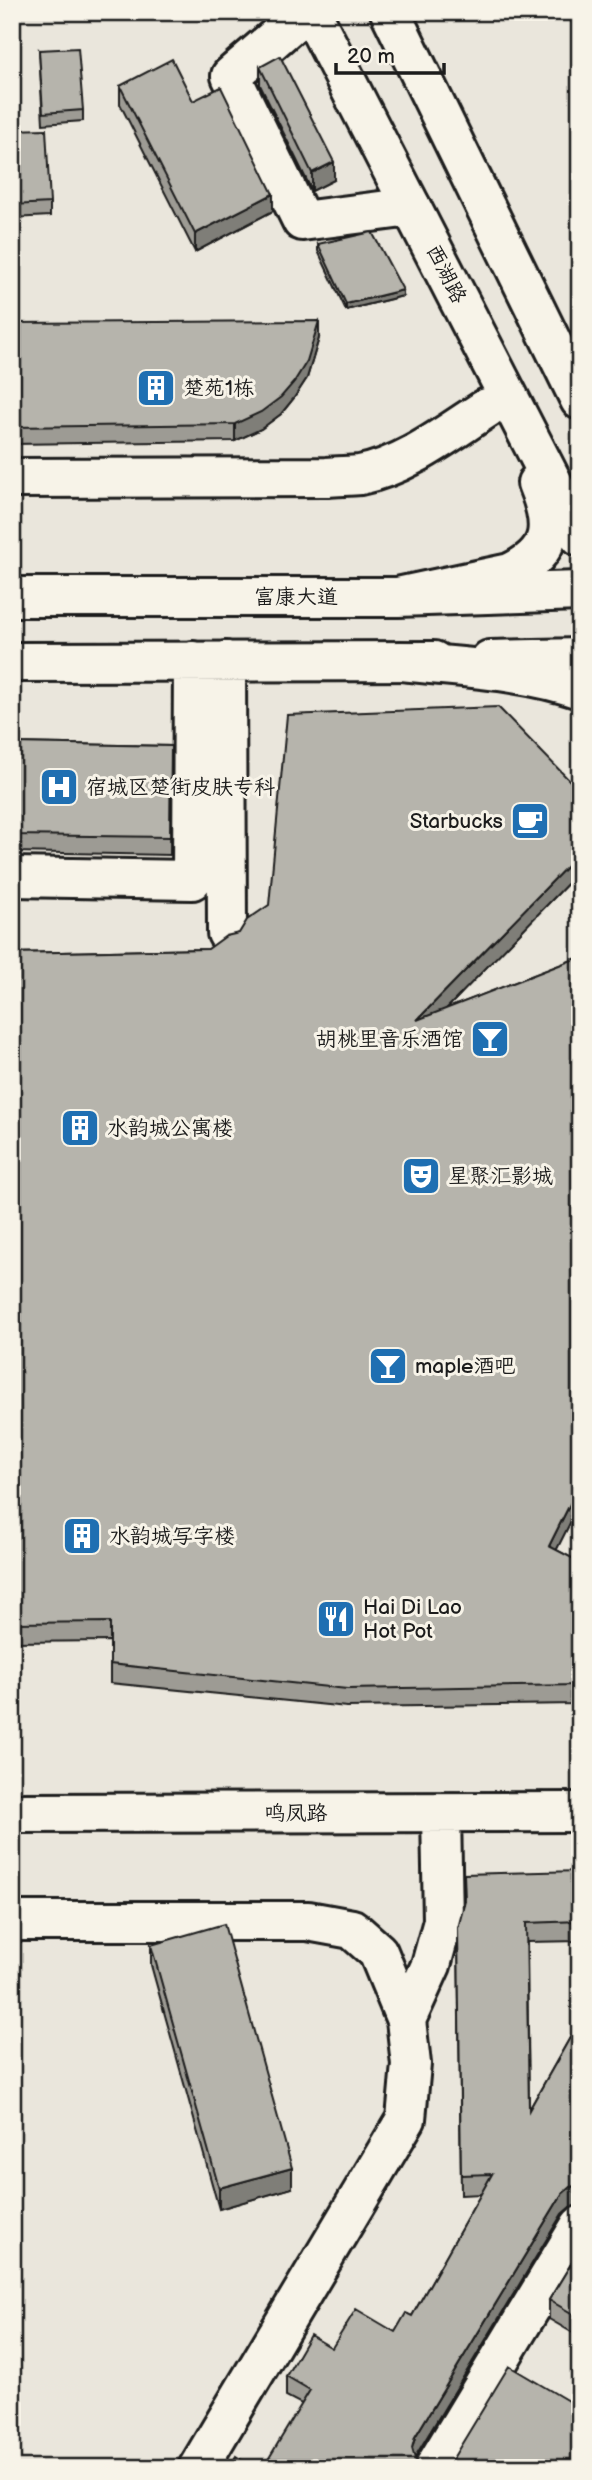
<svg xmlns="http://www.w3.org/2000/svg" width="592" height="2480" font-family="'Balsamiq Sans','LXGW WenKai TC',sans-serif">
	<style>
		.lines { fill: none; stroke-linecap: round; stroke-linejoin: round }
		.minor-casing { stroke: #1c1c1c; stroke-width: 44 }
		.major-casing { stroke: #1c1c1c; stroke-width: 44 }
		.minor { stroke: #f7f3e8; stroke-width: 38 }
		.major { stroke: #f7f3e8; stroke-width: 38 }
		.wall { fill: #9d9b94; stroke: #1c1c1c; stroke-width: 2 }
		.shaded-wall { fill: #7f7e78; stroke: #1c1c1c; stroke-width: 2 }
		.building { fill: #b6b4ac; stroke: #1c1c1c; stroke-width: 2 }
		.labels { text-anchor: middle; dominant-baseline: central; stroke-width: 6; stroke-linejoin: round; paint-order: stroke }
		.street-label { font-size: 21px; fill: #1c1c1c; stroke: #f7f3e8 }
		.poi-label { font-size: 21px; fill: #1c1c1c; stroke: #f7f3e8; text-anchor: start }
	</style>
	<rect width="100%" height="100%" fill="#eae6dc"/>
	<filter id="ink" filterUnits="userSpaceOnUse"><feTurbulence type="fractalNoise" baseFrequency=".0143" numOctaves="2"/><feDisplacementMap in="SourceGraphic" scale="14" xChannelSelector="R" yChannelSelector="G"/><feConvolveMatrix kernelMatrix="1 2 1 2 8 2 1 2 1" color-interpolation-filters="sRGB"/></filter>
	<g filter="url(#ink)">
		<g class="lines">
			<!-- minor casing -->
			<g class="minor-casing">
				<path id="minor" d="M305 12 231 76 302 221 411 207
					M12 478 327 477C338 476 349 476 360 475 406 466 448 433 487 408
					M12 597H397L580 591
					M490 660 580 658
					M226 661 227 933
					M12 662 434 661
					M12 877 192 880 193 661
					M12 1813 580 1812
					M12 1921H308L352 1929 378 1952 406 2020 411 2064 406 2119 198 2468
					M406 2020 431 1965 443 1921 441 1813
					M434 2468 580 2226"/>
			</g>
			<!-- major casing -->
			<g class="major-casing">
				<path id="major" d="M311 12 580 536
					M390 12 580 400
					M397 597 510 573C555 552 554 525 537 483
					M401 661C460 668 523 669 580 689"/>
			</g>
			<!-- minor -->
			<use href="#minor" class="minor"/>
			<!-- major -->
			<use href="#major" class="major"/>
		</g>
		<!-- wall -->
		<path class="wall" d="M566 12H580V36Z
			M39 50 83 110V121L43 124Z
			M260 67 334 180 312 191 260 85Z
			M120 86 193 101 273 211 195 252 120 104Z
			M12 130 50 203V216L12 218Z
			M318 244 403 296 346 310 318 251Z
			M12 323 319 338 307 378 294 398 281 414 261 429 235 441 12 444Z
			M12 743 171 746 170 855 12 852Z
			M577 874 446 1009 580 957V1503L556 1550 580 1562V1704L347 1707 110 1683V1641L12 1642V953L208 949Z
			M580 1871V1941L527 1942 529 2110 580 2020V2205L570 2207 562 2214 415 2457V2459L423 2467 286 2396V2376L332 2348 395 2332 412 2316 481 2194 461 2195 458 1928Z
			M151 1945 292 2188 219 2209 151 1965Z
			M580 2249V2337L549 2319V2300Z"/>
		<!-- shaded-wall -->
		<path class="shaded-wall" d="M334 162V180L312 191V173Z
			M273 194V211L195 252V234Z
			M403 290V296L346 310V304Z
			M319 321V338L307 378 294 398 281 414 261 429 235 441V424Z
			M577 856V874L417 1039V1020Z
			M580 1484V1503L549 1565V1546Z
			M292 2168V2188L219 2209V2188Z
			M580 2185V2205L570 2207 562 2214 415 2457 412 2468V2448L415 2437 562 2194 570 2187Z"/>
		<!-- building -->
		<path class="building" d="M575 12H580V20Z
			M78 48 83 110 43 113 39 50Z
			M280 56 334 162 312 173 260 67Z
			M172 59 193 101 221 87 273 194 195 234 120 86Z
			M46 129 50 203 12 205V130Z
			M372 232 403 290 346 304 318 244Z
			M319 321 307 361 294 382 281 397 261 412 235 424 12 427V323Z
			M498 707 574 785 577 856 417 1020 580 957V1484L549 1546 580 1562V1685L347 1689 110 1664V1622L12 1623V953L208 949 226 936 239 933 247 920 269 905 287 715Z
			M12 743 171 746 170 837 12 835Z
			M580 1871V1921L526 1923 529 2110 580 2020V2185L570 2187 562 2194 415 2437 412 2448 415 2459 423 2467 426 2468H263L310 2390 286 2376 310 2335 332 2348 356 2309 395 2332 406 2313 412 2316 492 2174 461 2175 458 1928 465 1901 464 1874Z
			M224 1924 292 2168 219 2188 151 1945Z
			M580 2249V2318L549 2300Z
			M509 2366 580 2408V2468H442L445 2467 452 2460Z
			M236 2456 254 2468H229Z"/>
	</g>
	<!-- icons -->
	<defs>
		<g id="building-square" transform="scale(2.0125)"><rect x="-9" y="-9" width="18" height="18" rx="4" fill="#1f6fb2" stroke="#f7f3e8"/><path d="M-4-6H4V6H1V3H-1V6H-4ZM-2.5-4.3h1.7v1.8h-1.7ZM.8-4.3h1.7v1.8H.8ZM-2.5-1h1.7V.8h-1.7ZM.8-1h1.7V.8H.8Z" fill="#fff"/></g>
		<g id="hospital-square" transform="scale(2.0125)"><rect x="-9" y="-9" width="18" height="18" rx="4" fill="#1f6fb2" stroke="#f7f3e8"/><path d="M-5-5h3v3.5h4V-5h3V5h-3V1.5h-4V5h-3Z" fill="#fff"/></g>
		<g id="cafe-square" transform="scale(2.0125)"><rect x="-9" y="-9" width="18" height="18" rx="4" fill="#1f6fb2" stroke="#f7f3e8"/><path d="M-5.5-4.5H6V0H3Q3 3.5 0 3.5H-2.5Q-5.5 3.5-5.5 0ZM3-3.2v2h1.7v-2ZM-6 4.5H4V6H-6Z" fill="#fff"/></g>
		<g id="bar-square" transform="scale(2.0125)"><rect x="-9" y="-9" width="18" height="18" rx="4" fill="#1f6fb2" stroke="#f7f3e8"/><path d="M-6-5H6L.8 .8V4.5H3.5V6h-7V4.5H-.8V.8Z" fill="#fff"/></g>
		<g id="theatre-square" transform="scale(2.0125)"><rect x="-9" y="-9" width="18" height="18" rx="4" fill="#1f6fb2" stroke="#f7f3e8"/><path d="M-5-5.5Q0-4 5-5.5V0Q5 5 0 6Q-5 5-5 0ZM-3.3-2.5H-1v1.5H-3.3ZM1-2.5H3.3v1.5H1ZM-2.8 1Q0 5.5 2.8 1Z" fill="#fff"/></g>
		<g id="restaurant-square" transform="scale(2.0125)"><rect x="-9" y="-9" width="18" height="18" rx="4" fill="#1f6fb2" stroke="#f7f3e8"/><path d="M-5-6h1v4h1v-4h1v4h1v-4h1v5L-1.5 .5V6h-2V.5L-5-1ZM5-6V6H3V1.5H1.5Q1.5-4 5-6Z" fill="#fff"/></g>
	</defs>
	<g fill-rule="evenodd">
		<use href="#building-square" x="156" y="388"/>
		<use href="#hospital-square" x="59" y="787"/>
		<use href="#cafe-square" x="530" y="821"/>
		<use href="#bar-square" x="490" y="1039"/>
		<use href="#building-square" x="80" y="1128"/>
		<use href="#theatre-square" x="421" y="1176"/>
		<use href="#bar-square" x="388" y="1366"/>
		<use href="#building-square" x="82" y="1536"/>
		<use href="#restaurant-square" x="336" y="1619"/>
	</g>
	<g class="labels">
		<!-- street labels -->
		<g class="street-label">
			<text transform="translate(446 274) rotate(63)">西湖路</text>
			<text x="296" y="597">富康大道</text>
			<text x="296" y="1813">鸣凤路</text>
		</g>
		<!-- poi labels -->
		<g class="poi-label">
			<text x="183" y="388">楚苑1栋</text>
			<text x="86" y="787">宿城区楚街皮肤专科</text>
			<text x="503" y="821" text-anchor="end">Starbucks</text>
			<text x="463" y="1039" text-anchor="end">胡桃里音乐酒馆</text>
			<text x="107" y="1128">水韵城公寓楼</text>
			<text x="448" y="1176">星聚汇影城</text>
			<text x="415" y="1366">maple酒吧</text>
			<text x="109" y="1536">水韵城写字楼</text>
			<text x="363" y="1607">Hai Di Lao<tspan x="363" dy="24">Hot Pot</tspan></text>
		</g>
	</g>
	<!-- margin -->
	<rect width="592" height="2480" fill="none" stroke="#f7f3e8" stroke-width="42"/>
	<rect x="21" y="21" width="550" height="2438" fill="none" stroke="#1c1c1c" stroke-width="2.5" filter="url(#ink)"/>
	<!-- scale -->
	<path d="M336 63v10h108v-10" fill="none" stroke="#1c1c1c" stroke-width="3.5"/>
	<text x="347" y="63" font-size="21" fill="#1c1c1c" stroke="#f7f3e8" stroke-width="5" paint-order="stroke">20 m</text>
</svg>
